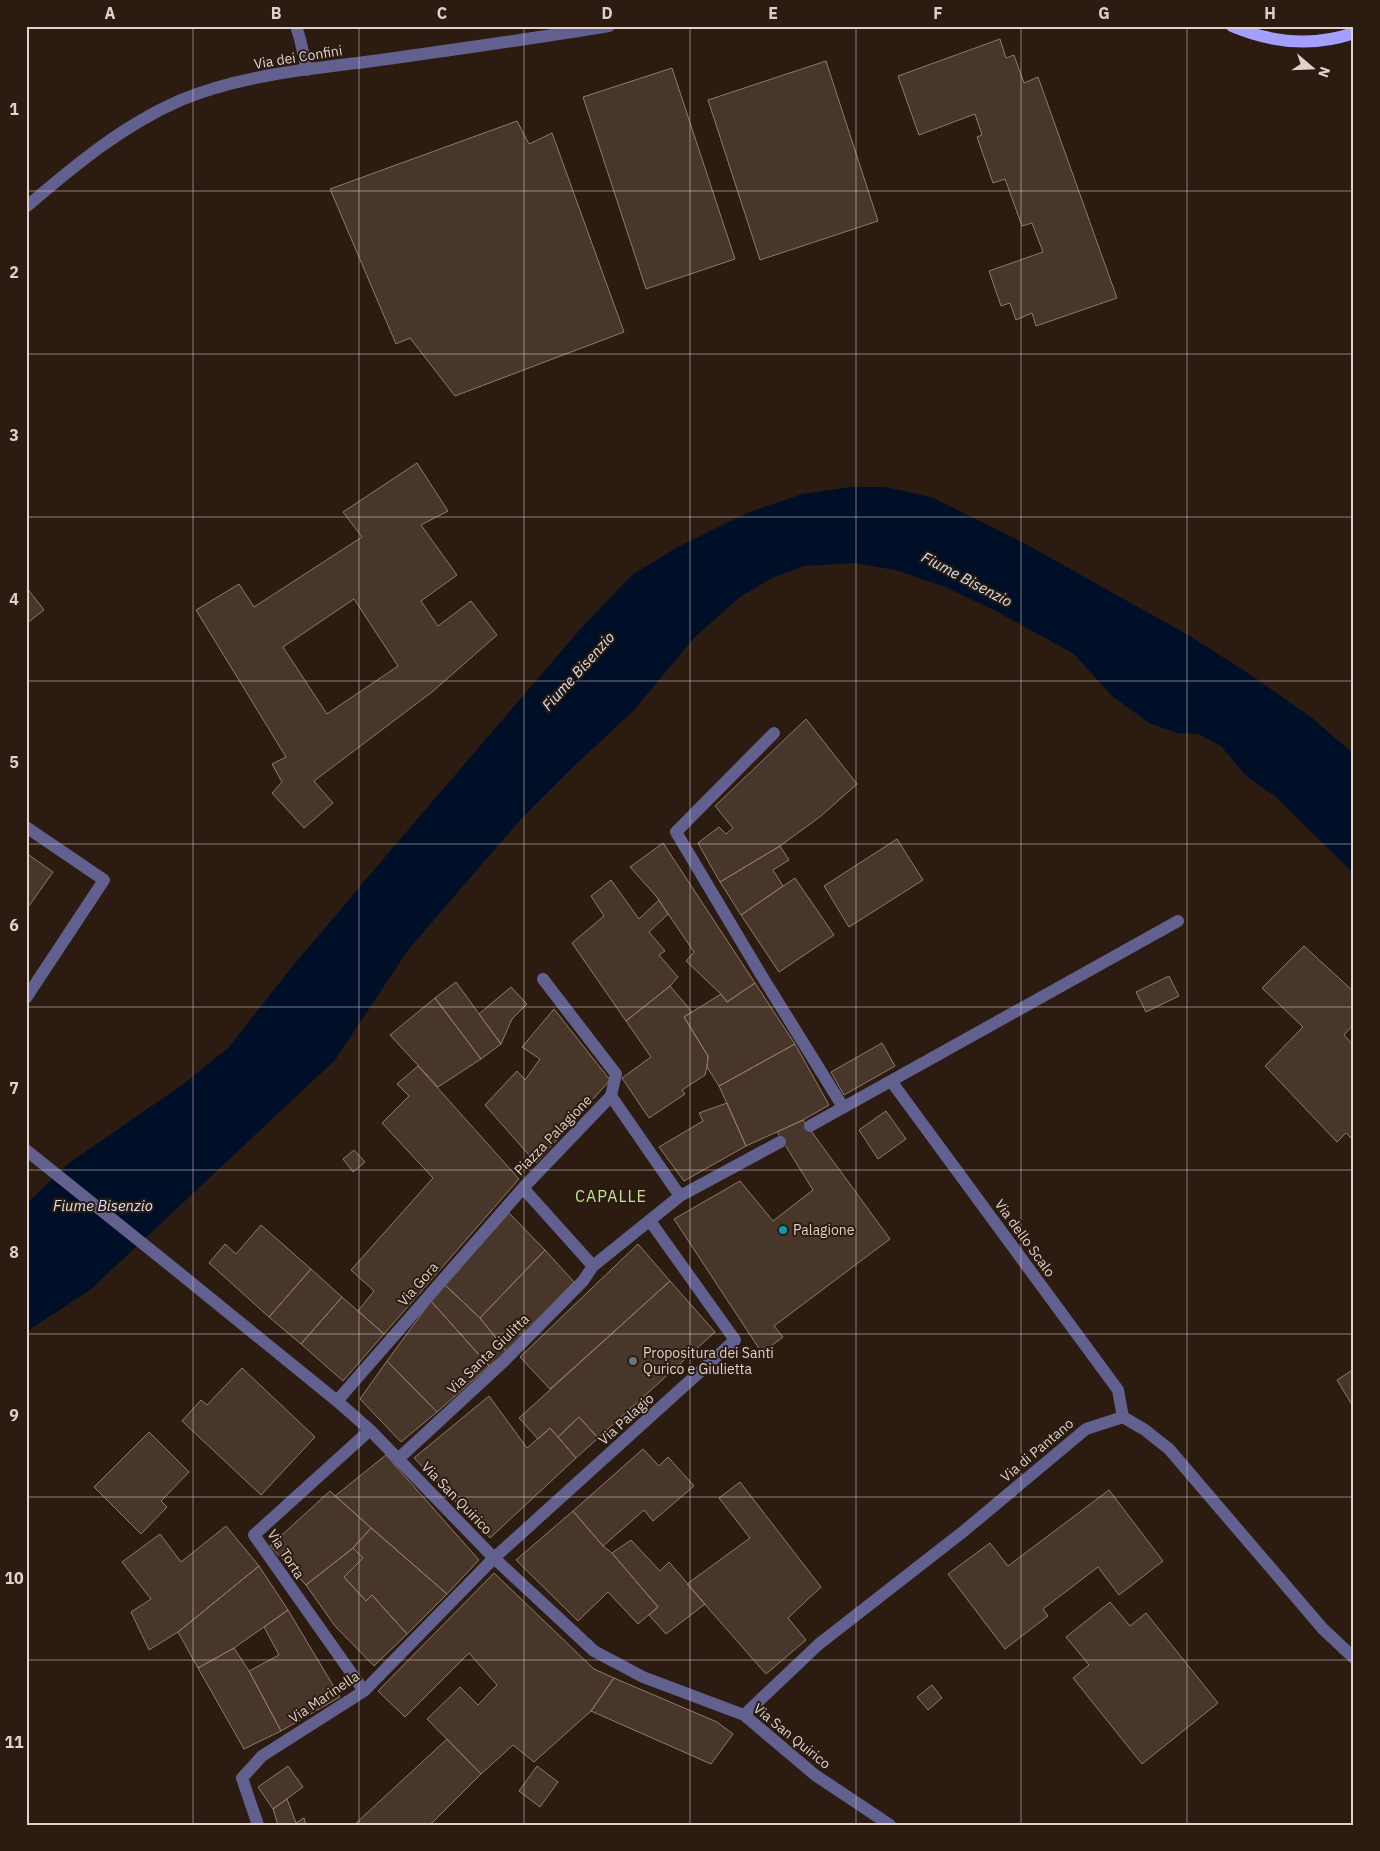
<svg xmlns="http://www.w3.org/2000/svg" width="1380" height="1851" font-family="'IBM Plex Sans',sans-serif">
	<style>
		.water { fill: #000f28 }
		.building { fill: #49362b; stroke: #8f796d; fill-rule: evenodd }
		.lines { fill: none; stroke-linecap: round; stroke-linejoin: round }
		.minor-tunnel { stroke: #47362d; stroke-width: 12; stroke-dasharray: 12 6; stroke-linecap: butt }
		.minor { stroke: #61608e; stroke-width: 12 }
		.major { stroke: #a49fff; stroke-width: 12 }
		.grid { fill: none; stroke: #ded2cb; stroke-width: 1; stroke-opacity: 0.55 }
		.culture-dot { fill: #0f9aa8; stroke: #2c1b11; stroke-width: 2 }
		.worship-dot { fill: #6b7280; stroke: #2c1b11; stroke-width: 2 }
		.labels { text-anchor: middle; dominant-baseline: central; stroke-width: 4; stroke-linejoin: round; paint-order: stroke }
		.street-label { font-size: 14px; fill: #ded2cb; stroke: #2c1b11 }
		.poi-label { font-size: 14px; fill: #ded2cb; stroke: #2c1b11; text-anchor: start }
		.water-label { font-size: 15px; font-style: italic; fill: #d3e1f0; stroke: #2c1b11 }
		.quarter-label { font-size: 16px; letter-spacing: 1px; fill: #c4e29a; stroke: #2c1b11 }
		.neatline { fill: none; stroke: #ded2cb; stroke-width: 2 }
		.grid-label { font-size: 16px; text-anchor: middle; font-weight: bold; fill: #ded2cb }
	</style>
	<rect width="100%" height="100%" fill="#2c1b11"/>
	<!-- water -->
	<path class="water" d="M851 487H885L931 497 1022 542 1188 635 1251 675 1312 718 1354 754V874L1277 798 1245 775 1221 746 1198 734 1177 733 1149 723 1112 696 1074 654 996 611 945 587 896 570 854 563 804 566 772 578 740 597 694 638 634 710 572 768 521 819 408 950 335 1060 90 1290 26 1332V1204L69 1163 182 1085 228 1048 291 968 413 824 583 626 632 575 676 548 747 513 802 494Z"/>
	<!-- building -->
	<path class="building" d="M1000 39 1006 58 1014 55 1024 83 1038 77 1117 298 1036 326 1032 313 1016 320 1010 303 1001 306 989 271 1043 252 1032 223 1022 226 1005 179 993 183 977 137 982 135 975 114 919 135 898 76Z
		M826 61 878 221 760 260 708 100Z
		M672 68 735 259 646 289 583 97Z
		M517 121 529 144 552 133 624 332 455 396 410 338 396 344 330 189Z
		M417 463 448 511 421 525 457 575 421 601 438 626 471 601 497 635 432 692 314 781 333 803 304 828 272 793 282 782 272 764 286 757 196 610 239 584 254 607 362 537 343 512ZM354 599 398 666 327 714 283 647Z
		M26 587 44 610 26 624Z
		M806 719 857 784 821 816 780 846 720 882 698 843 719 827 726 834 733 828 715 806Z
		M897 839 923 880 849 927 824 886Z
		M663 843 755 983 727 1002 721 994 686 961 694 952 656 896 630 867Z
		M780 846 789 860 773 870 783 886 741 915 720 882Z
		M26 853 53 872 26 910Z
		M795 878 834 935 779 972 741 915Z
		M611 880 639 919 659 900 668 914 649 932 665 951 659 955 678 977 670 986 626 1021 572 943 604 916 591 896Z
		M1304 946 1354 992V1024L1344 1035 1354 1046V1141L1346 1133 1337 1142 1265 1066 1303 1027 1262 988Z
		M1169 976 1179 996 1146 1012 1136 992Z
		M456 982 501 1044 481 1059 435 998Z
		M755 983 795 1044 719 1086 707 1067 708 1056 684 1017 721 994 727 1002Z
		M670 986 692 1012 684 1017 708 1056 707 1067 705 1075 682 1090 685 1094 649 1118 622 1078 651 1057 626 1021Z
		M511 987 527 1004 512 1019 501 1044 479 1014Z
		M435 998 481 1059 438 1087 390 1035Z
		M554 1009 610 1080 536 1163 485 1105 517 1071 525 1080 540 1059 522 1047Z
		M882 1043 895 1066 844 1095 831 1072Z
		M795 1044 829 1105 803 1120 746 1146 719 1086Z
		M418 1066 519 1179 384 1334 358 1311 374 1291 351 1270 433 1178 382 1123 409 1096 397 1084Z
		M727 1103 746 1146 684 1181 659 1147 703 1121 699 1113Z
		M886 1111 906 1139 878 1159 859 1130Z
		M803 1120 890 1239 774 1326 783 1337 762 1353 674 1219 740 1181 773 1221 813 1190 777 1132Z
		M354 1150 365 1162 353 1172 343 1159Z
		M509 1213 545 1250 480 1318 445 1285Z
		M261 1225 311 1269 269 1317 209 1263 225 1244 236 1254Z
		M638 1244 670 1281 550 1389 520 1357Z
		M545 1250 574 1282 507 1352 480 1318Z
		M311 1269 342 1297 301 1344 269 1317Z
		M670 1281 715 1332 598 1438 579 1417 558 1437 550 1428 538 1439 519 1418Z
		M445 1285 480 1318 507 1352 489 1366 431 1301Z
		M342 1297 384 1334 343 1381 301 1344Z
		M431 1301 489 1366 437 1412 387 1361Z
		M387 1361 437 1412 401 1442 360 1399Z
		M242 1368 315 1437 261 1495 182 1421 201 1400 207 1405Z
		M1354 1369V1408L1337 1380Z
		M489 1396 527 1448 550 1428 576 1458 490 1538 414 1458Z
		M579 1417 598 1438 576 1458 558 1437Z
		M149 1432 189 1472 161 1501 167 1507 141 1534 94 1487Z
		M643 1449 659 1466 668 1457 694 1486 653 1521 644 1510 603 1546 573 1511Z
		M386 1455 479 1560 447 1594 335 1496Z
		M740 1482 821 1587 788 1618 806 1640 766 1674 687 1584 750 1538 719 1498Z
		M1109 1490 1163 1561 1119 1595 1098 1567 1043 1609 1048 1616 1005 1649 948 1574 990 1543 1008 1566Z
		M330 1491 371 1528 353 1548 306 1585 270 1546Z
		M573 1511 603 1546 612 1553 658 1607 638 1624 608 1592 578 1621 516 1560Z
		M226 1526 259 1566 178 1632 149 1650 131 1612 151 1599 122 1562 160 1534 181 1562Z
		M371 1528 447 1594 407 1634 372 1595 366 1601 344 1577 363 1558 353 1548Z
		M631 1540 660 1571 669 1562 705 1604 666 1634 649 1615 658 1607 612 1553Z
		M353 1548 363 1558 344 1577 366 1601 372 1595 407 1634 374 1666 335 1626 306 1585Z
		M259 1566 288 1610 234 1648 198 1668 178 1632Z
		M494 1573 594 1669 614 1678 591 1711 534 1762 513 1745 481 1774 427 1719 460 1687 478 1705 497 1685 469 1653 405 1717 378 1691Z
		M1110 1602 1130 1626 1146 1613 1218 1703 1142 1764 1073 1678 1089 1665 1066 1637Z
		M288 1610 340 1697 281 1731 249 1671 279 1655 264 1627Z
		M234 1648 249 1671 281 1731 244 1749 198 1668Z
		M614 1678 717 1722 733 1734 711 1764 591 1711Z
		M932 1685 942 1698 928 1710 917 1697Z
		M447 1739 481 1774 433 1822 428 1825H354Z
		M288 1766 303 1787 273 1809 258 1787Z
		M537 1766 558 1782 540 1807 519 1791Z
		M287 1799 296 1823 304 1818 306 1825H278L273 1809Z"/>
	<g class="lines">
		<!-- minor-tunnel -->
		<path class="minor-tunnel" d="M780 1142 810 1126"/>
		<!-- minor -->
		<path class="minor" d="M296 26 300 39 307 70
			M26 207C74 166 123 125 181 100 241 75 310 69 373 61 452 50 531 39 609 26
			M774 733 676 832 760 973 843 1107
			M26 827 104 880 26 998
			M543 979 616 1074 611 1096
			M891 1081 1118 1390 1123 1417
			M810 1126 1178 921
			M26 1150 167 1263 337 1401 370 1430 494 1558 594 1651 643 1677 744 1715 815 1775 890 1825
			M680 1196 780 1142
			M337 1401 523 1188
			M398 1459 502 1363 583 1281 593 1266 680 1196 611 1096 523 1188 593 1266
			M364 1691 254 1535 370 1430
			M744 1715 819 1644 964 1531 1086 1429 1123 1417 1145 1430 1169 1449 1323 1629 1354 1658
			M258 1825 242 1778 262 1756 364 1691 494 1558 735 1340 650 1221"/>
		<!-- major -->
		<path class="major" d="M1232 26C1272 43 1313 47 1354 33"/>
	</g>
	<!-- grid -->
	<path class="grid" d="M193 26V1825M359 26V1825M524 26V1825M690 26V1825M856 26V1825M1021 26V1825M1187 26V1825M26 191H1354M26 354H1354M26 517H1354M26 681H1354M26 844H1354M26 1007H1354M26 1170H1354M26 1334H1354M26 1497H1354M26 1660H1354"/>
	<!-- markers -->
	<circle class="culture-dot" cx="783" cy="1230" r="5"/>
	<circle class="worship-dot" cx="633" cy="1361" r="5"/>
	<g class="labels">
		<!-- street labels -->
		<g class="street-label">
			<text transform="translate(298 57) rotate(-9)">Via dei Confini</text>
			<text transform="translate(553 1135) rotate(-46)">Piazza Palagione</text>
			<text transform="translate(1025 1238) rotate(54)">Via dello Scalo</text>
			<text transform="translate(418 1284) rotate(-49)">Via Gora</text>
			<text transform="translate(488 1354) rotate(-44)">Via Santa Giulitta</text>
			<text transform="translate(626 1419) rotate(-42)">Via Palagio</text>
			<text transform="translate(1037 1450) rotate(-40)">Via di Pantano</text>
			<text transform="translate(457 1498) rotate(46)">Via San Quirico</text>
			<text transform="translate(286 1554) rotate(57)">Via Torta</text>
			<text transform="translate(324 1697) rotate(-34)">Via Marinella</text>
			<text transform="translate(792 1736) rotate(39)">Via San Quirico</text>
		</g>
		<!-- poi labels -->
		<g class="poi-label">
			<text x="793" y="1230">Palagione</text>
			<text x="643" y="1353">Propositura dei Santi<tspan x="643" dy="16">Qurico e Giulietta</tspan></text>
		</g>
		<!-- water labels -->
		<g class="water-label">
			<text transform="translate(967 579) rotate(28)">Fiume Bisenzio</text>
			<text transform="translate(578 671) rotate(-48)">Fiume Bisenzio</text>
			<text x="103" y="1205">Fiume Bisenzio</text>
		</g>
		<!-- quarter labels -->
		<g class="quarter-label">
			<text x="611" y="1196">CAPALLE</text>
		</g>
	</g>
	<!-- border -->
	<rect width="1380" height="1851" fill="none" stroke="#2c1b11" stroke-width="55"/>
	<!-- north arrow -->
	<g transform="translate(1312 68) rotate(109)" stroke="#2c1b11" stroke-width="4" paint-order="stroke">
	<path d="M0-4L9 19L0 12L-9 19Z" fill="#ded2cb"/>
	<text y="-8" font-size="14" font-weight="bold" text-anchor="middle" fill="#ded2cb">N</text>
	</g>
	<rect x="28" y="28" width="1324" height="1796" class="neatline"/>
	<g class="grid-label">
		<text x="110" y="19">A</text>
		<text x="276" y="19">B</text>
		<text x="442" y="19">C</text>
		<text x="607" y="19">D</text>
		<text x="773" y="19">E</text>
		<text x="938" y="19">F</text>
		<text x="1104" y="19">G</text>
		<text x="1270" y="19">H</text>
		<text x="14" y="115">1</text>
		<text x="14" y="278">2</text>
		<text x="14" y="441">3</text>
		<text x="14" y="605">4</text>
		<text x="14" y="768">5</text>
		<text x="14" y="931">6</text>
		<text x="14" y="1094">7</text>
		<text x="14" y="1258">8</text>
		<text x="14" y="1421">9</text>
		<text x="14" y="1584">10</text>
		<text x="14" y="1748">11</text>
	</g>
</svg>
